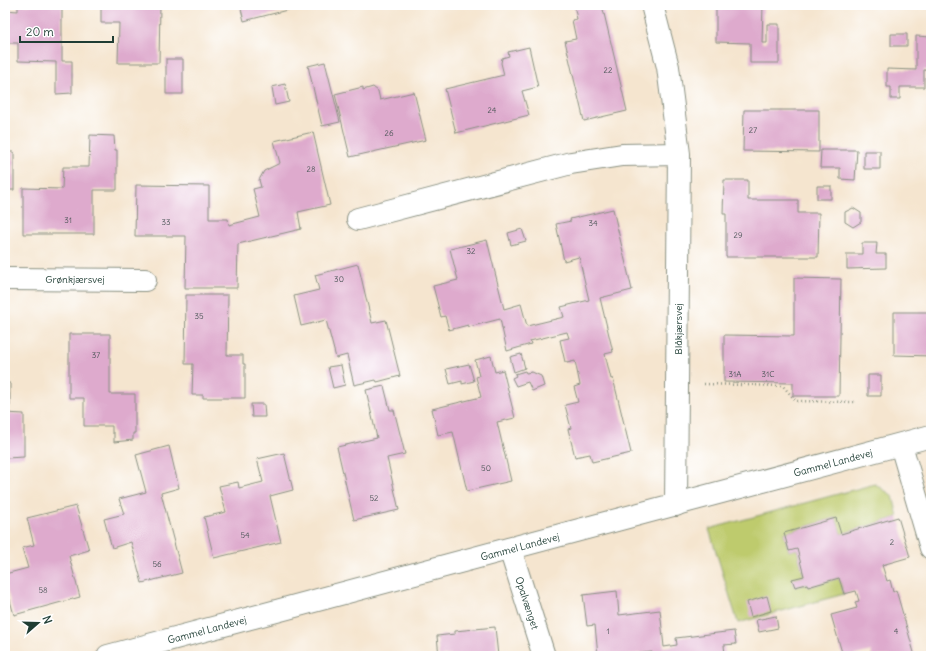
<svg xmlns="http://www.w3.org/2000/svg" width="936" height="661" font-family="Delius,sans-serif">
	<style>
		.green { fill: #becb6d; stroke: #6e8450 }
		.building { fill: #deaacd }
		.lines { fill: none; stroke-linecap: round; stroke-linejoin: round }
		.street-casing { stroke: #8a9182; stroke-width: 24 }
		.secondary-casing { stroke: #8a9182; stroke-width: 24 }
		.path { stroke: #8a9182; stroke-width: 2.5; stroke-dasharray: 1 3; stroke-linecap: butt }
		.street { stroke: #fff; stroke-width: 22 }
		.secondary { stroke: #fff; stroke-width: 22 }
		.labels { text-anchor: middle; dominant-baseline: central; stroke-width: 3.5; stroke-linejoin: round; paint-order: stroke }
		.number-label { font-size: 8px; fill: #4f585a }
		.street-label { font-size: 10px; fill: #1f3d34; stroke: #fff }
	</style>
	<rect width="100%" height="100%" fill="#fff"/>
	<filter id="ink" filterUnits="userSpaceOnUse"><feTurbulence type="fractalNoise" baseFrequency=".025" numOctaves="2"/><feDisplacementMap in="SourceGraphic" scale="8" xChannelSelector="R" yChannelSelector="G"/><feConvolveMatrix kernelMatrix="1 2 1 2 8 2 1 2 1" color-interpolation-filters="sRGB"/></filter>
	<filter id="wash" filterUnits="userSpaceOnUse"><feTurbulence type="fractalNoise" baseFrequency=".012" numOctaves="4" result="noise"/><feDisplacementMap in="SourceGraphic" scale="16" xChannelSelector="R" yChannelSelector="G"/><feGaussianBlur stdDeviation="0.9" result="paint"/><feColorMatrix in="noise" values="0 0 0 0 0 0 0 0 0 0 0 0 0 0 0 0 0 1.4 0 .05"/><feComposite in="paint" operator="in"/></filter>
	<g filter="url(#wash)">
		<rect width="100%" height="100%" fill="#f5e5cf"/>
		<!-- green -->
		<path class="green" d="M875 484 893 496 898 517 841 534 836 518 784 533 789 551 797 549 804 576 793 579 795 587 807 584 808 587 839 578 844 594 738 623 709 529Z"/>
		<g id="blocks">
			<!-- building -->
			<path class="building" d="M18 5H62V61H72V93L56 94V62L18 61V43H5V10L18 11Z
				M101 5H160L159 63H118L119 23H101Z
				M240 5H303V6L244 21Z
				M574 5H602L627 111 584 121 565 41 576 39 572 20 577 19Z
				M716 5H763L762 43H767V24H779V63H750V43L716 42Z
				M891 34H907V46H891Z
				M916 36 931 37V70H924V87H900V99H891V87H887V69L916 70Z
				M529 47 538 87 522 91 529 115 456 133 445 89 504 75 501 63 502 58 509 56 508 52Z
				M166 59H183V94H166Z
				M325 62 340 122 322 126 308 66Z
				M285 84 289 102 275 105 272 87Z
				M363 87V90L373 87 378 91 380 100 414 92 426 140 350 157 335 94Z
				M744 110H819V152L743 151Z
				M313 132 330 205 298 212 301 229 238 244 237 288H185L186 236H135L136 185 209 186V219H228L229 225 260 217 253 189 261 187 259 180 264 171 280 163 274 141Z
				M90 135 114 136 115 150H117V190H94V234H23V188L62 189 63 167H89Z
				M821 150H857L855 180 840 179V168H820Z
				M864 151H880V169H864Z
				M5 152H14V190H5Z
				M724 180H748V200H798V213H819L818 257H726V214H723Z
				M817 186H831V199H817Z
				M853 208 861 213V222L853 227 845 222V212Z
				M613 209 632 290 600 298 613 352 605 354 611 379 613 378 631 453 592 462 590 454 575 457 568 429 571 428 565 405 578 402 574 387 580 385 575 361 567 363V362H565L560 340 569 338 567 332 530 341 531 344 507 351 500 319 469 327 468 325 449 330 445 316 441 317 433 286 458 280 450 249 487 240 504 309 521 304 527 326 564 317 561 307 589 300 579 257 564 261 556 224 571 221 570 219Z
				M522 229 526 241 511 245 508 233Z
				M862 243H877L876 254H886V268L847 269V254H862Z
				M358 264 372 323 386 320 400 376 377 382 376 380 354 385 347 355 336 358 326 320 301 326 294 296 319 290 315 275Z
				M794 278 841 279 839 396H793V383L724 382V335L794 336Z
				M186 295H228L227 355H243V364H245V398H203V395H192L193 364H185Z
				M894 312H931V356L894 355Z
				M69 334H110V394H135V433H133V440L114 442V433H112V426H84V398H69Z
				M521 354 525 368 514 372 510 357Z
				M491 356 495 372 503 370 515 418 497 422 511 481 467 491 453 432 438 435 432 409 481 397 476 377 479 376 475 360Z
				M469 364 474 381 462 384V381L450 384 446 369Z
				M341 365 345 385 333 388 328 367Z
				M525 371 526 373 532 372 541 376 544 386 532 391 528 382 516 386 512 378 516 376 515 374Z
				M868 375H881V396H868Z
				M5 383H10V406H5Z
				M384 386 390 410H394L405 454 387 458 399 510 354 520 337 447 377 438 366 390Z
				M251 404H264L265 417H252Z
				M5 413 24 414V457L6 458V451H5Z
				M169 446 179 488 161 493 182 573 142 583 131 542 112 548 104 519 124 514 119 499 146 492 136 455Z
				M284 453 293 490 270 496 281 542 214 558 204 517 226 512 219 486 238 482 239 488 263 482 257 459Z
				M76 506 89 550 69 556 80 597 14 615 5 582V574L28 568 22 548 34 545 27 518Z
				M898 517 910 557 882 565 887 581 890 580 893 592 896 590 915 656H872L871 651 852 656H843L831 615 857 608 855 602 859 601 856 591 844 594 839 578 808 587 807 584 795 587 792 579 804 576 797 549 789 551 784 533 836 518 841 534Z
				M617 591 619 615 660 610 664 647 677 645 676 638 734 631 736 644 724 645 725 655 717 656H652V652L616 656H598L595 625 587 626 583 595Z
				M767 596 771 611 751 617 747 602Z
				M776 616 778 628 759 632 756 620Z
				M495 627 498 656H458V655L439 656 437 636 455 634V631Z"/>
		</g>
	</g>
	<g filter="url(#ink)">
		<use href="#blocks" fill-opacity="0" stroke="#8a9182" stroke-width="1"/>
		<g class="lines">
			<!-- street casing -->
			<g class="street-casing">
				<path id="street" d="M652 5 668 67 679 154 676 505
					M358 219 571 163 622 155 679 154
					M5 279 145 280
					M901 445 931 548
					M510 549 544 656"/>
			</g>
			<!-- secondary casing -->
			<g class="secondary-casing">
				<path id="secondary" d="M108 656 931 436"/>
			</g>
			<!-- path -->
			<path class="path" d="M704 384 783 386 796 401 855 402"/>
			<!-- street -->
			<use href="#street" class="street"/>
			<!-- secondary -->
			<use href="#secondary" class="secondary"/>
		</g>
	</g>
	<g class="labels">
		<!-- number labels -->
		<g class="number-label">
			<text x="608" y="70">22</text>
			<text x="492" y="110">24</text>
			<text x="753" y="130">27</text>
			<text x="389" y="133">26</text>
			<text x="311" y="169">28</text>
			<text x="68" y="220">31</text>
			<text x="166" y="222">33</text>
			<text x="593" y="223">34</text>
			<text x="738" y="235">29</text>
			<text x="471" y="251">32</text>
			<text x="339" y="279">30</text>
			<text x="199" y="316">35</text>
			<text x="96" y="355">37</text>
			<text x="735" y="374">31A</text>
			<text x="768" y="374">31C</text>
			<text x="486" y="468">50</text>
			<text x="374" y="498">52</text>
			<text x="245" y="535">54</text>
			<text x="892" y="542">2</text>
			<text x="157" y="564">56</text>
			<text x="43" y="590">58</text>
			<text x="608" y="631">1</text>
			<text x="896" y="631">4</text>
		</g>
		<!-- street labels -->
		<g class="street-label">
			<text x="75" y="279">Grønkjærsvej</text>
			<text transform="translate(678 329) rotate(-90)">Blåkjærsvej</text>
			<text transform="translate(833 463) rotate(-15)">Gammel Landevej</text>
			<text transform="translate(520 547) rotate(-15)">Gammel Landevej</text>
			<text transform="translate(527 603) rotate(72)">Opalvænget</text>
			<text transform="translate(207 630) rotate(-15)">Gammel Landevej</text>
		</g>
	</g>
	<!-- margin -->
	<rect width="936" height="661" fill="none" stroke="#fff" stroke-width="20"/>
	<!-- north arrow -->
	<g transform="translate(38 623) rotate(70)" stroke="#ffffff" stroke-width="3" paint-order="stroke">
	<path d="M0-3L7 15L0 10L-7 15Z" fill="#1f3d34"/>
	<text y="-6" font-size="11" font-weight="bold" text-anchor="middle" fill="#1f3d34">N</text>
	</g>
	<!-- scale -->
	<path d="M20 36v6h93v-6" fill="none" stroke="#1f3d34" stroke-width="2"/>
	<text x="26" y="36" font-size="12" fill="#1f3d34" stroke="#ffffff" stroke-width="3" paint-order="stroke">20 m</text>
</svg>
